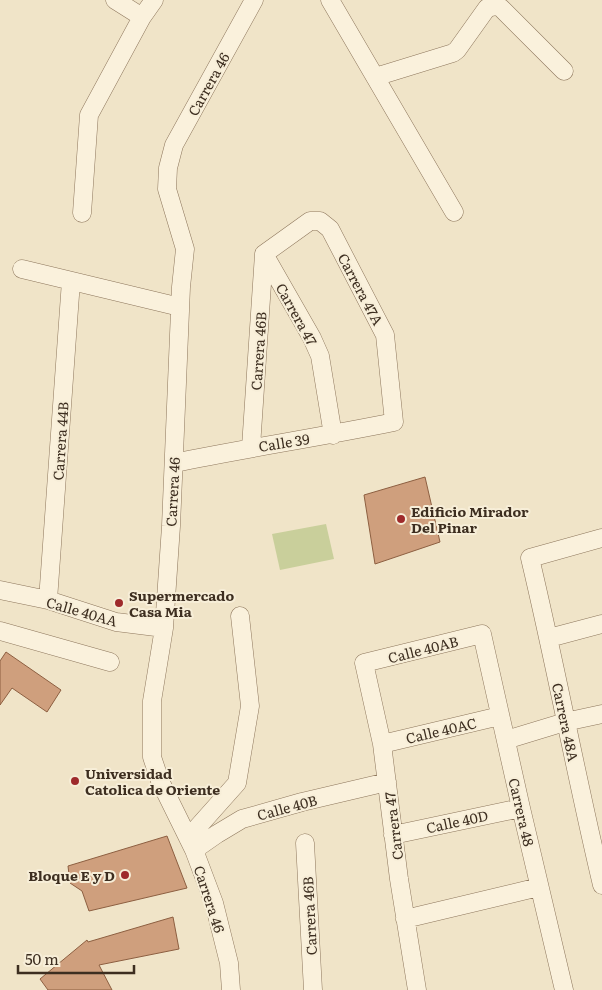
<svg xmlns="http://www.w3.org/2000/svg" width="602" height="990" font-family="Literata,serif">
	<style>
		.green { fill: #c9cf9b }
		.building { fill: #cf9f7d; stroke: #8d5f41 }
		.lines { fill: none; stroke-linecap: round; stroke-linejoin: round }
		.minor-casing { stroke: #8d765c; stroke-width: 19 }
		.minor { stroke: #faf1dc; stroke-width: 18 }
		.poi-dot { fill: #9e2a2b; stroke: #f7eed8; stroke-width: 2 }
		.labels { text-anchor: middle; dominant-baseline: central; stroke-width: 4; stroke-linejoin: round; paint-order: stroke }
		.street-label { font-size: 14px; fill: #3d2e20; stroke: #f7eed8 }
		.poi-label { font-size: 14px; font-weight: bold; fill: #3d2e20; stroke: #f7eed8; text-anchor: start }
	</style>
	<rect width="100%" height="100%" fill="#f0e4c8"/>
	<!-- green -->
	<path class="green" d="M326 524 334 559 280 570 272 534Z"/>
	<!-- building -->
	<path class="building" d="M425 477 440 542 375 564 364 495Z
		M6 652 61 690 47 712 12 688 0 705V661Z
		M167 836 187 888 89 911 82 891 70 883 68 866Z
		M173 917 179 949 99 965 112 990H48L40 979 87 940 88 942Z"/>
	<g class="lines">
		<!-- minor casing -->
		<g class="minor-casing">
			<path id="minor" d="M115 0 142 17
				M330 0 454 212
				M375 77 453 53 457 50 487 8 496 6 501 8 564 71
				M82 213 89 115 142 17 154 0
				M264 254 312 338 320 356 333 435
				M22 269 180 307
				M251 447 264 254
				M174 463C247 448 321 437 394 422L385 335 330 229 320 221H310L264 254
				M602 538 530 558C556 667 576 776 602 885
				M0 590 48 600 116 622 164 628
				M48 600 71 281
				M0 631 110 662
				M549 638 602 624
				M506 740 565 722 602 714
				M382 744 500 716
				M393 835 521 808
				M188 838 237 783 250 706 240 616
				M305 843 313 990
				M194 850 217 834 242 819 302 802 387 782
				M405 919 539 887
				M231 990 229 963 214 903 194 850 160 781 152 757V701L164 628 171 526 181 287 185 249 167 189 168 168 174 145 254 0
				M417 990 399 879 382 744 364 663 482 634 521 808 564 990"/>
		</g>
		<!-- minor -->
		<use href="#minor" class="minor"/>
	</g>
	<!-- markers -->
	<g class="poi-dot">
		<circle cx="401" cy="519" r="5"/>
		<circle cx="119" cy="603" r="5"/>
		<circle cx="75" cy="781" r="5"/>
		<circle cx="125" cy="875" r="5"/>
	</g>
	<g class="labels">
		<!-- street labels -->
		<g class="street-label">
			<text transform="translate(208 84) rotate(-61)">Carrera 46</text>
			<text transform="translate(361 289) rotate(62)">Carrera 47A</text>
			<text transform="translate(297 314) rotate(61)">Carrera 47</text>
			<text transform="translate(258 351) rotate(-86)">Carrera 46B</text>
			<text transform="translate(60 441) rotate(-86)">Carrera 44B</text>
			<text transform="translate(284 442) rotate(-9)">Calle 39</text>
			<text transform="translate(172 492) rotate(-87)">Carrera 46</text>
			<text transform="translate(82 611) rotate(16)">Calle 40AA</text>
			<text transform="translate(423 649) rotate(-14)">Calle 40AB</text>
			<text transform="translate(566 722) rotate(78)">Carrera 48A</text>
			<text transform="translate(441 730) rotate(-13)">Calle 40AC</text>
			<text transform="translate(287 807) rotate(-15)">Calle 40B</text>
			<text transform="translate(522 812) rotate(77)">Carrera 48</text>
			<text transform="translate(457 821) rotate(-12)">Calle 40D</text>
			<text transform="translate(393 826) rotate(-97)">Carrera 47</text>
			<text transform="translate(210 899) rotate(72)">Carrera 46</text>
			<text transform="translate(309 916) rotate(-93)">Carrera 46B</text>
		</g>
		<!-- poi labels -->
		<g class="poi-label">
			<text x="411" y="511">Edificio Mirador<tspan x="411" dy="16">Del Pinar</tspan></text>
			<text x="129" y="595">Supermercado<tspan x="129" dy="16">Casa Mia</tspan></text>
			<text x="85" y="773">Universidad<tspan x="85" dy="16">Catolica de Oriente</tspan></text>
			<text x="115" y="875" text-anchor="end">Bloque E y D</text>
		</g>
	</g>
	<!-- scale -->
	<path d="M18 965v8h116v-8" fill="none" stroke="#3d2e20" stroke-width="2.5"/>
	<text x="25" y="965" font-size="15" fill="#3d2e20" stroke="#f7eed8" stroke-width="4" paint-order="stroke">50 m</text>
</svg>
